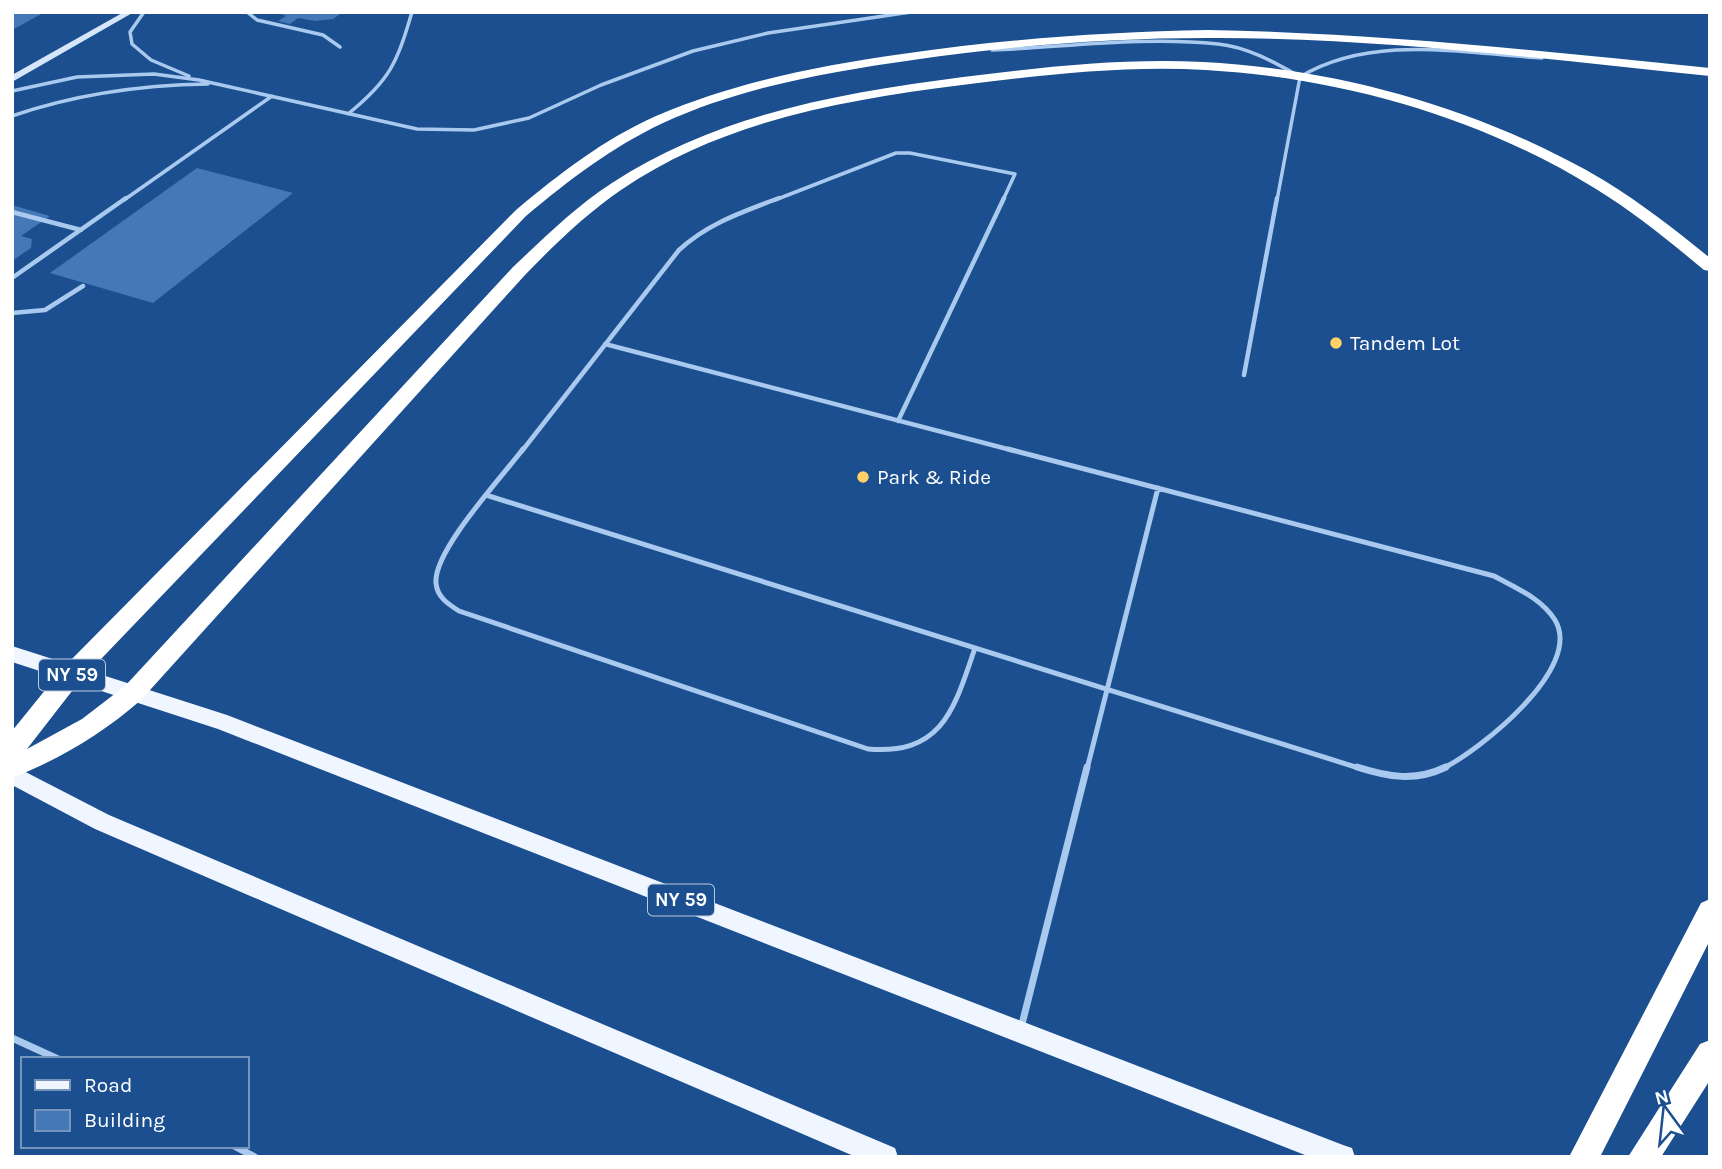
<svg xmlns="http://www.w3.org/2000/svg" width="1722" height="1169" font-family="Karla,sans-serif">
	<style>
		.building { fill: #4478b7 }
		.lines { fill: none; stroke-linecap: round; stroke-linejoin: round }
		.lane-far3 { stroke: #a9c9ee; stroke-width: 3.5 }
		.lane-far2 { stroke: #a9c9ee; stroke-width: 4.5 }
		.lane-far1 { stroke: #a9c9ee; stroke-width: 5 }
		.lane { stroke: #a9c9ee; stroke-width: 7 }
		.secondary { fill: #d6e6fa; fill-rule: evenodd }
		.primary { fill: #f0f6ff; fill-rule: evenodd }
		.highway { fill: #fff; fill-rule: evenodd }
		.poi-dot { fill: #ffd166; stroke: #1b4f8f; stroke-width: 2.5 }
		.labels { text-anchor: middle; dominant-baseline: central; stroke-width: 5; stroke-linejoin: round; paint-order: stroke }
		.shield { fill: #1b4f8f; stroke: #bbcadd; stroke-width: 2 }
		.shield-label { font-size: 19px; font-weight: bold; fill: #fff }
		.poi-label { font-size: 21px; fill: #fff; stroke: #1b4f8f; text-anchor: start }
	</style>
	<rect width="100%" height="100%" fill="#1b4f8f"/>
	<!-- building -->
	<path class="building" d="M12 12H45L12 30Z
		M276 12H343L333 19 315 21 298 18 290 24 278 21 286 16Z
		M197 168 293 193 153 303 50 273Z
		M12 205 50 216 21 236 32 239 31 248 12 261Z"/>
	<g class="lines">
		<!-- lane-far3 -->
		<path class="lane-far3" d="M144 12 130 32 132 44 151 60 189 76
			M247 12 257 20 323 35 340 47
			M992 50C1066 47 1144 36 1218 44 1247 47 1272 61 1297 75
			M12 91 77 77 154 74 199 80 417 129 474 130 529 118 601 85 693 51 768 33 911 12
			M348 114C390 80 397 63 412 12
			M12 116C76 94 140 85 208 84
			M124 200 272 96
			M775 200 896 153H910L1015 174 1003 200
			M1277 200 1300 77C1371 34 1463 53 1542 58"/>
		<!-- lane-far2 -->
		<path class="lane-far2" d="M12 212 81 230
			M12 278 126 198
			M12 313 45 310 83 286
			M605 344 1015 451
			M1244 375 1277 198
			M898 421 1004 198
			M522 451 679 250C708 223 743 212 779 198"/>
		<!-- lane-far1 -->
		<path class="lane-far1" d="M523 449C502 477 433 551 436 583 437 597 448 604 459 611L868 749C943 755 954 709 975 648
			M1008 449 1494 576C1516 588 1541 598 1555 620 1584 668 1480 750 1442 769
			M486 495 1362 769
			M1087 769 1158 488"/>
		<!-- lane -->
		<path class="lane" d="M1357 767C1388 777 1415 782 1446 767
			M1021 1028 1087 767
			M12 1038 58 1059
			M234 1146 255 1157"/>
		<!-- secondary -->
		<path class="secondary" d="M124 12H134L12 82V75Z"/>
		<!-- primary -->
		<path class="primary" d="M12 646 227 715 1343 1145 1352 1148 1355 1157H1310L218 729 12 662Z
			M12 765 109 815 895 1148 898 1157H856L95 829 12 785Z"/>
		<!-- highway -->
		<path class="highway" d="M1208 30C1376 33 1543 51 1710 68V76C1543 59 1375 37 1207 38 1108 38 1010 46 913 60 828 72 742 87 663 123 612 147 569 180 526 216L79 682 27 749 82 719 125 686 513 267C545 237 575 207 612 183 717 114 841 93 963 77 1043 67 1123 58 1203 62 1342 69 1485 110 1605 181 1642 204 1676 230 1710 258V271L1704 270C1669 241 1635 213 1596 189 1480 117 1341 78 1206 70 1125 65 1043 75 962 85 843 100 722 121 621 190 586 214 555 244 525 275L141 700C102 734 60 759 12 778V731L63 668 516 210C559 174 604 139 656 116 735 82 818 66 902 54 1004 39 1105 32 1208 30Z
			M1710 899V940L1600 1157H1569L1701 903Z
			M1710 1040V1080L1661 1157H1628L1700 1044Z"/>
	</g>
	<!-- markers -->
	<g class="poi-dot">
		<circle cx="1336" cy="343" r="7"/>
		<circle cx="863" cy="477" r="7"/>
	</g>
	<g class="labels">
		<!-- shield labels -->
		<g class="shield">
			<rect x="39" y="659.5" width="66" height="31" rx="5"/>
			<rect x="648" y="884.5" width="66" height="31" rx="5"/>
		</g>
		<g class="shield-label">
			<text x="72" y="675">NY 59</text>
			<text x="681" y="900">NY 59</text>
		</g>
		<!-- poi labels -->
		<g class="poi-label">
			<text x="1350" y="343">Tandem Lot</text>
			<text x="877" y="477">Park &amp; Ride</text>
		</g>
	</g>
	<!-- border -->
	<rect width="1722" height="1169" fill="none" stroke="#ffffff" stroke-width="28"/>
	<!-- legend -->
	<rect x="21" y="1057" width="228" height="91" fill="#1b4f8f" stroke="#7695bc" stroke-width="2"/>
	<rect x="35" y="1080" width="35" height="10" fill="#f0f6ff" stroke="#7695bc" stroke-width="2"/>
	<text x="84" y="1092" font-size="21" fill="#ffffff">Road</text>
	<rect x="35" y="1110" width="35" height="21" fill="#4478b7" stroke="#7695bc" stroke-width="2"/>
	<text x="84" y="1127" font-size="21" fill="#ffffff">Building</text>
	<!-- north arrow -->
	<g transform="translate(1666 1113) rotate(345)" stroke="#1b4f8f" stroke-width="5" paint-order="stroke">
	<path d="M0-5L12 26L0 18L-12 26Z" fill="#ffffff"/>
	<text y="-10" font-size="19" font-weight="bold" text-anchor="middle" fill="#ffffff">N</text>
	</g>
</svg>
